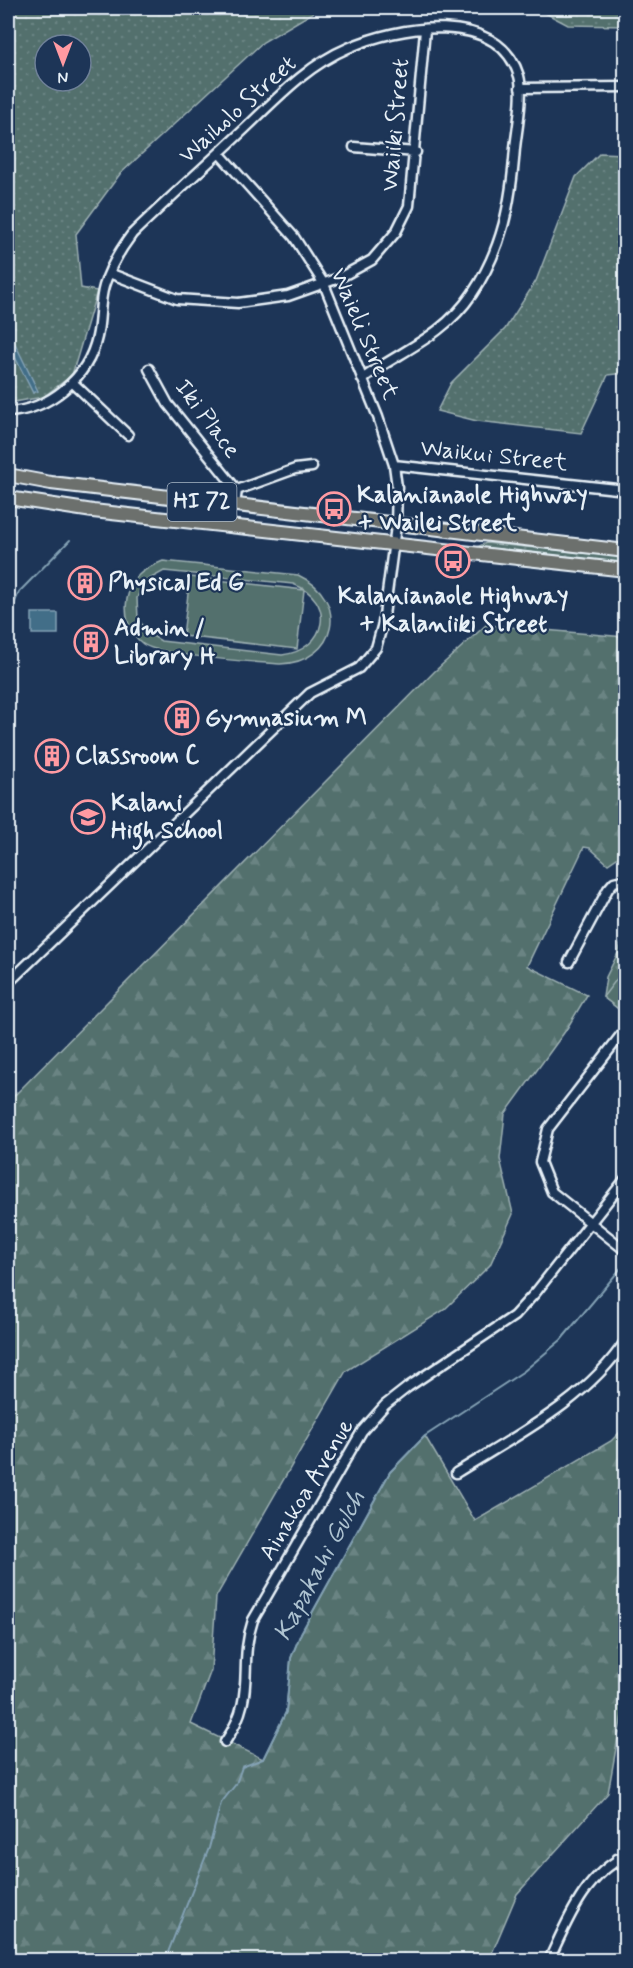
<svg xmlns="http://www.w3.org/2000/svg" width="633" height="1968" font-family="Mynerve,sans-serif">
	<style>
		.grass { fill: url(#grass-dots); stroke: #9db0b2; stroke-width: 1.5; fill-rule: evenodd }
		.forest { fill: url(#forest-firs); stroke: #9db0b2; stroke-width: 1.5 }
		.park { fill: url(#park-tufts); stroke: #9db0b2; stroke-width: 1.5 }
		.pitch { fill: #526f6d; stroke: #9db0b2; stroke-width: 1.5; fill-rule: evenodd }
		.water { fill: #426e88; stroke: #84a2b5; stroke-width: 1.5 }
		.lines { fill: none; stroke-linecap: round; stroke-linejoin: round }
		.stream { stroke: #84a2b5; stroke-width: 2 }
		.minor-casing { stroke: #e8f1f8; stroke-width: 13 }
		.highway-casing { stroke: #e8f1f8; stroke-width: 16 }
		.minor { stroke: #1d3557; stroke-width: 8 }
		.highway { stroke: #6c706d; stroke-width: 12 }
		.labels { text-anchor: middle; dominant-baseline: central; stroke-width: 4.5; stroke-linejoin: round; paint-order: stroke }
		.shield { fill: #1d3557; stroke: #abb9c8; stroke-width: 1.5 }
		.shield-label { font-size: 22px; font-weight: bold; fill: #e8f1f8 }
		.street-label { font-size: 24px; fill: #e8f1f8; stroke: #1d3557 }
		.poi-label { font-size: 24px; font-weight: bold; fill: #e8f1f8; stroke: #1d3557; text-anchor: start }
		.water-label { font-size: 26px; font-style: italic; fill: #aec3d1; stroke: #1d3557 }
	</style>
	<defs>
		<pattern id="grass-dots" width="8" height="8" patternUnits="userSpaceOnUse" patternTransform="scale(1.5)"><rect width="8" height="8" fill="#526f6d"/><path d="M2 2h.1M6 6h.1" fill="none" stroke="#6b8483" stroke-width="1.8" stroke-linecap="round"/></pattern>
		<pattern id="forest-firs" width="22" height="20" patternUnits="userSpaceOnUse" patternTransform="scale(1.5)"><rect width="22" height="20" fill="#526f6d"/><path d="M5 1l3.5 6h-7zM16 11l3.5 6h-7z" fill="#6b8483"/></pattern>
		<pattern id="park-tufts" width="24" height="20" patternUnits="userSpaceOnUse" patternTransform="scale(1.5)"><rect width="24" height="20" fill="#526f6d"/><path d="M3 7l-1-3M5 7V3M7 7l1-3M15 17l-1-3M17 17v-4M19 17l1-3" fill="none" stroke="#6b8483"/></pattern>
	</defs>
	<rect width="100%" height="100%" fill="#1d3557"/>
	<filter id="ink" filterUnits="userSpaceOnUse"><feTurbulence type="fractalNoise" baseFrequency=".0167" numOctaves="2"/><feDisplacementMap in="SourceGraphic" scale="12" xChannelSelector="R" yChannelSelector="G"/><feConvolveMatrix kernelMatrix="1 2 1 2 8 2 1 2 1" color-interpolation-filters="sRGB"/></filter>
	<g filter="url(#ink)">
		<!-- grass -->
		<path class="grass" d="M8 8H321L263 42 120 174 76 234 81 288 97 291 72 375 43 397 8 403ZM45 45H81V81H45Z
			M536 8H625V26L568 25Z
			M600 153 625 154V373L608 375 581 433 477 421 437 411 451 383 505 329 536 281 576 177Z
			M486 543 625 557V563L477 547Z"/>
		<!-- forest -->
		<path class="forest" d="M486 625 625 637 624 853 608 864 590 848 584 847 527 966 587 995 566 1030 505 1114 500 1159 513 1214 490 1265 444 1310 346 1371 216 1597 211 1670 191 1724 263 1759 286 1712 291 1658 301 1633 390 1472 425 1436 475 1521 611 1441 625 1427 626 1712 622 1715 608 1793 517 1894 489 1960H8V1102L435 671Z"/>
		<!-- park -->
		<path class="park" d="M622 938 625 939V1014L603 997 606 977 619 951Z"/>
		<!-- pitch -->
		<path class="pitch" d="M163 561 298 575C350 599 338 662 280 664 255 662 159 656 143 644 129 633 124 616 127 599 131 577 143 569 163 561ZM164 571 293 584C337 600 327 650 282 655L161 641 149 634 138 619 137 598 144 582Z
			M190 577 304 590 297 649 183 636Z
			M622 972 625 974V1014L603 997Z"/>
		<!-- water -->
		<path class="water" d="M8 329 38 391 33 393 8 343Z
			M32 613H58V634H32Z"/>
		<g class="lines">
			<!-- stream -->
			<path class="stream" d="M8 619 19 592 70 540
				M165 1960 209 1848 221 1803 236 1784 242 1767 263 1759 286 1712 291 1658 301 1633 390 1472 425 1436 524 1371 561 1340 626 1262"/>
			<!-- minor casing -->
			<g class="minor-casing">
				<path id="minor" d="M520 88 626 87
					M354 147 416 152
					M109 273 177 299 238 303 288 296 339 278 372 260 396 232 409 206 425 30
					M149 369 168 404 237 490 235 505
					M72 382 128 435
					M8 412C49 410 88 378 97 337 101 320 99 303 104 286 110 267 120 250 132 234 166 201 201 170 235 138 270 106 303 67 348 48 397 26 498 8 519 76 524 94 517 129 515 148 511 202 503 248 472 294 443 337 402 350 362 379
					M394 465 626 490
					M237 490 295 469 312 467
					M569 962 608 889 614 882 626 879
					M8 983 310 693 359 668 376 648 383 623 396 526 397 487 394 465 378 417 324 284 294 237 219 153
					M624 1031 548 1129 540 1162 552 1192 626 1251
					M456 1473C517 1435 586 1401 626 1340
					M225 1742C258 1694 237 1668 253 1620L362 1431 385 1405 408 1387 514 1316 536 1292 626 1178
					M617 1859 626 1871
					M549 1960C567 1922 584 1875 626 1856"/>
			</g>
			<!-- highway casing -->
			<g class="highway-casing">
				<path id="highway" d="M8 475 51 483 626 551
					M8 498 93 511 626 570"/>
			</g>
			<!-- minor -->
			<use href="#minor" class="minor"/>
			<!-- highway -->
			<use href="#highway" class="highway"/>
		</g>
	</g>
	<!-- icons -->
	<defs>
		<g id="bus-ring" transform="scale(1.725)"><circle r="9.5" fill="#1d3557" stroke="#ff9aa2" stroke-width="1.5"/><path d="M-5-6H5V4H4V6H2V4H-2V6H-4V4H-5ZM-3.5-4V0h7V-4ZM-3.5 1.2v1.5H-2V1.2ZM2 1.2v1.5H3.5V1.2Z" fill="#ff9aa2"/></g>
		<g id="building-ring" transform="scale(1.725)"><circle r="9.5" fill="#1d3557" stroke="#ff9aa2" stroke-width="1.5"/><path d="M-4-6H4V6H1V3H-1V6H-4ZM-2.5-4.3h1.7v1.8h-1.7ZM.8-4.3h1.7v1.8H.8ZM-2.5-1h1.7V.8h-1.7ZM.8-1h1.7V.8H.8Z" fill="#ff9aa2"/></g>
		<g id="school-ring" transform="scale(1.725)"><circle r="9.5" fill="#1d3557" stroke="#ff9aa2" stroke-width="1.5"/><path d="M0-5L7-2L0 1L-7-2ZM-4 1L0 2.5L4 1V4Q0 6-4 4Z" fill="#ff9aa2"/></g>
	</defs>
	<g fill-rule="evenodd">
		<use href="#bus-ring" x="334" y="509"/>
		<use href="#bus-ring" x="453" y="561"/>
		<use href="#building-ring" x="85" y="583"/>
		<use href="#building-ring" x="91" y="642"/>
		<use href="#building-ring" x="182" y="718"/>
		<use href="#building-ring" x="52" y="756"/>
		<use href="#school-ring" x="88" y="817"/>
	</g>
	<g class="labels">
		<!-- shield labels -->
		<rect class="shield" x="167.5" y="483" width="69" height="38" rx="4.5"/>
		<g class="shield-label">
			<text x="202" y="502">HI 72</text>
		</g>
		<!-- street labels -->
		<g class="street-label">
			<text transform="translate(238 110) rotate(-42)">Waiholo Street</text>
			<text transform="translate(396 125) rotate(-85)">Waiiki Street</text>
			<text transform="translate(364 334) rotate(67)">Waieli Street</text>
			<text transform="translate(207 419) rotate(53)">Iki Place</text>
			<text transform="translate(494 456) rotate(6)">Waikui Street</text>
			<text transform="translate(307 1490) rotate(-59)">Ainakoa Avenue</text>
		</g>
		<!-- poi labels -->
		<g class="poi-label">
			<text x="357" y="495">Kalanianaole Highway<tspan x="357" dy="28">+ Wailei Street</tspan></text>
			<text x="108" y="583">Physical Ed G</text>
			<text x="453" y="596" text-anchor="middle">Kalanianaole Highway<tspan x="453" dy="28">+ Kalaniiki Street</tspan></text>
			<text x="114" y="628">Admin /<tspan x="114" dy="28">Library H</tspan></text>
			<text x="205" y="718">Gymnasium M</text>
			<text x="75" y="756">Classroom C</text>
			<text x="111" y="803">Kalani<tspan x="111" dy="28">High School</tspan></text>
		</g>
		<!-- water labels -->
		<g class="water-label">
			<text transform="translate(320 1566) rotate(-62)">Kapakahi Gulch</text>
		</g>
	</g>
	<!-- margin -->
	<rect width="633" height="1968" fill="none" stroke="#1d3557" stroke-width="30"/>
	<rect x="15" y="15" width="603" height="1938" fill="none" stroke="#e8f1f8" stroke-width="2" filter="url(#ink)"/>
	<!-- north arrow -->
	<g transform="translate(63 63) rotate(180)"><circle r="28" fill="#1d3557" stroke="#6e8097" stroke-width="1.5"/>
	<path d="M0-4.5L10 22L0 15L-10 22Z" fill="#ff9aa2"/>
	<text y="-9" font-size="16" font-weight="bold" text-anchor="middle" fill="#e8f1f8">N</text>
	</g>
</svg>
